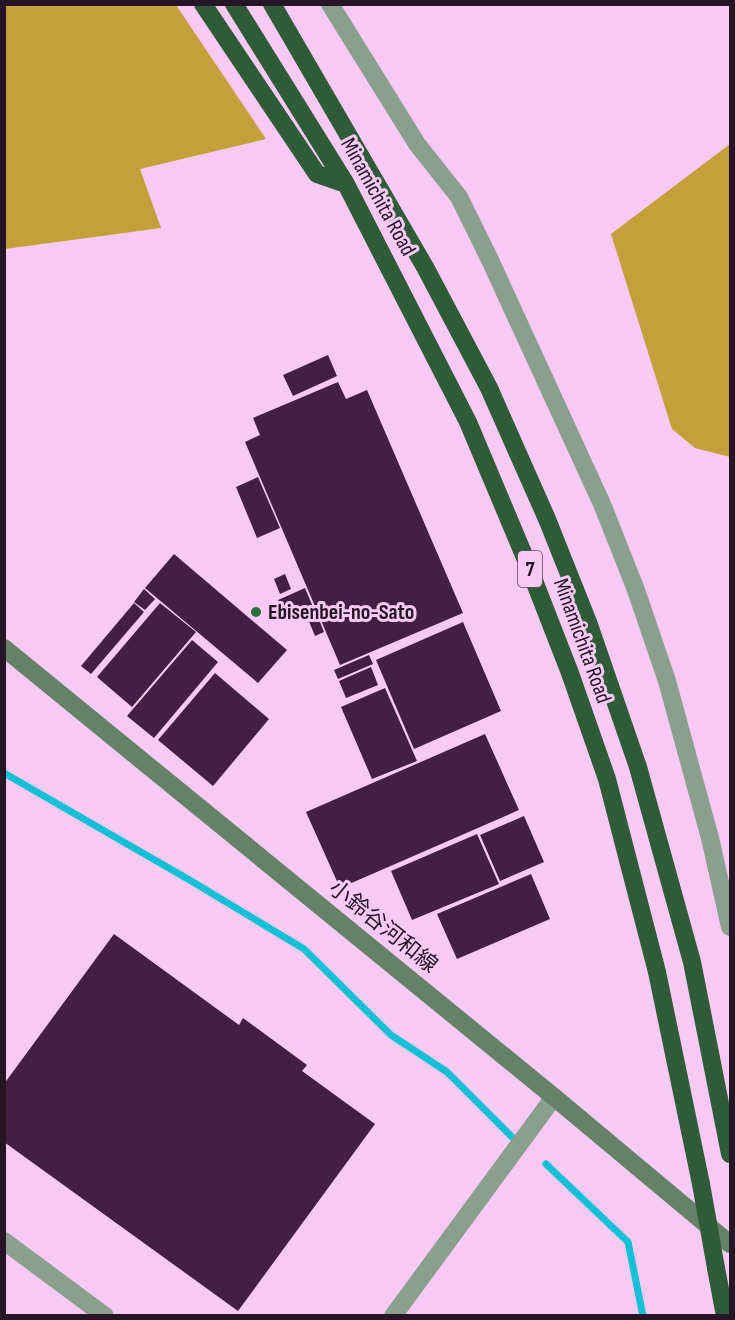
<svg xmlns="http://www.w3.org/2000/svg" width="735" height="1320" font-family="'Sofia Sans Condensed','Noto Sans JP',sans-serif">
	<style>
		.forest { fill: #c4a03a }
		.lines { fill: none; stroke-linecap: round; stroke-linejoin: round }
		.stream { stroke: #14c0d5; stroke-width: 7 }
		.building { fill: #431f41 }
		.street { stroke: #8b9f8e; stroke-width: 18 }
		.secondary { stroke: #658269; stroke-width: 18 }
		.highway { stroke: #305b39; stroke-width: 18 }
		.highway-bridge { stroke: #305b39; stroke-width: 18 }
		.poi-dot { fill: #2b703c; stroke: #f7caf3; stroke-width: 2 }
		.labels { text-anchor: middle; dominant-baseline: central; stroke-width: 6; stroke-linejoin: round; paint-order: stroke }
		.shield { fill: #f7caf3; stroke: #654b63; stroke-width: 1.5 }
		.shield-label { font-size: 21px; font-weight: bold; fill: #261525 }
		.street-label { font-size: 22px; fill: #261525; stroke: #f7caf3 }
		.poi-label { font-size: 22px; font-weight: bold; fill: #261525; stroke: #f7caf3; text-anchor: start }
	</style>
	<rect width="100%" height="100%" fill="#f7caf3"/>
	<!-- forest -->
	<path class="forest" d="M4 5H176L266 139 140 169 161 228 5 249Z
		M730 144V457L695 448 672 429 611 234Z"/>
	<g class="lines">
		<!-- stream -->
		<path class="stream" d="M4 773 193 882 304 949 391 1035 447 1072 513 1138
			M546 1164 628 1242 643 1316"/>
	</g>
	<!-- building -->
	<path class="building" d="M328 355 337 376 293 396 283 375Z
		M338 382 346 399 367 390 463 613 340 665 245 442 260 435 253 418Z
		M258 477 280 528 257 538 236 487Z
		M174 554 287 650 258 683 145 588Z
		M285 574 291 589 280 594 274 579Z
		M305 588 313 607 287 618 278 600Z
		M144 589 155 599 145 610 134 602Z
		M134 603 144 612 91 674 81 666Z
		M160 603 196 632 132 707 97 677Z
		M317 615 324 632 315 636 308 619Z
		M463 622 501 711 414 749 376 660Z
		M192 640 218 662 154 738 127 716Z
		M369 655 373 664 338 679 334 670Z
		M371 667 378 685 346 698 339 681Z
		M215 673 269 719 213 786 158 740Z
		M385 688 417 761 372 779 341 707Z
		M485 734 519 810 340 888 306 812Z
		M524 816 544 862 500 881 480 835Z
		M477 834 499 884 412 920 391 871Z
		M531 874 550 919 457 959 437 914Z
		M114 934 239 1025 243 1018 307 1065 302 1071 375 1124 238 1311 4 1142V1084Z"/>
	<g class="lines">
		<!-- street -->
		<path class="street" d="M330 4 417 144 459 197 490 260 602 504 636 590 667 681 710 838 730 927
			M4 1241 105 1316
			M393 1316 554 1097"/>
		<!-- secondary -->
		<path class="secondary" d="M4 648 554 1097 730 1244"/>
		<!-- highway -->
		<path class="highway" d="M203 4 317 174 346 184
			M234 4 346 184 468 422 526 560 570 673 607 779 657 972 701 1184
			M272 4 425 267 489 388 547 519 588 622 638 767 692 962 730 1154
			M716 1268 725 1316"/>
		<!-- highway-bridge -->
		<path class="highway-bridge" d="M701 1184 716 1268"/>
	</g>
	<!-- markers -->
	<circle class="poi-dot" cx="256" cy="612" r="6"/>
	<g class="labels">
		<!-- shield labels -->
		<rect class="shield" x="518" y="551" width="24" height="36" rx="4.5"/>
		<g class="shield-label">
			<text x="530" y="569">7</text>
		</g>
		<!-- street labels -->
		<g class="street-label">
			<text transform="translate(378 197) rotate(61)">Minamichita Road</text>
			<text transform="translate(582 641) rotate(70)">Minamichita Road</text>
			<text transform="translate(383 927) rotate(39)">小鈴谷河和線</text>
		</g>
		<!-- poi labels -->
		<g class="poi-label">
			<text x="268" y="612">Ebisenbei-no-Sato</text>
		</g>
	</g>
	<!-- border -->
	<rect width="735" height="1320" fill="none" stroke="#261525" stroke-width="12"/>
</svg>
